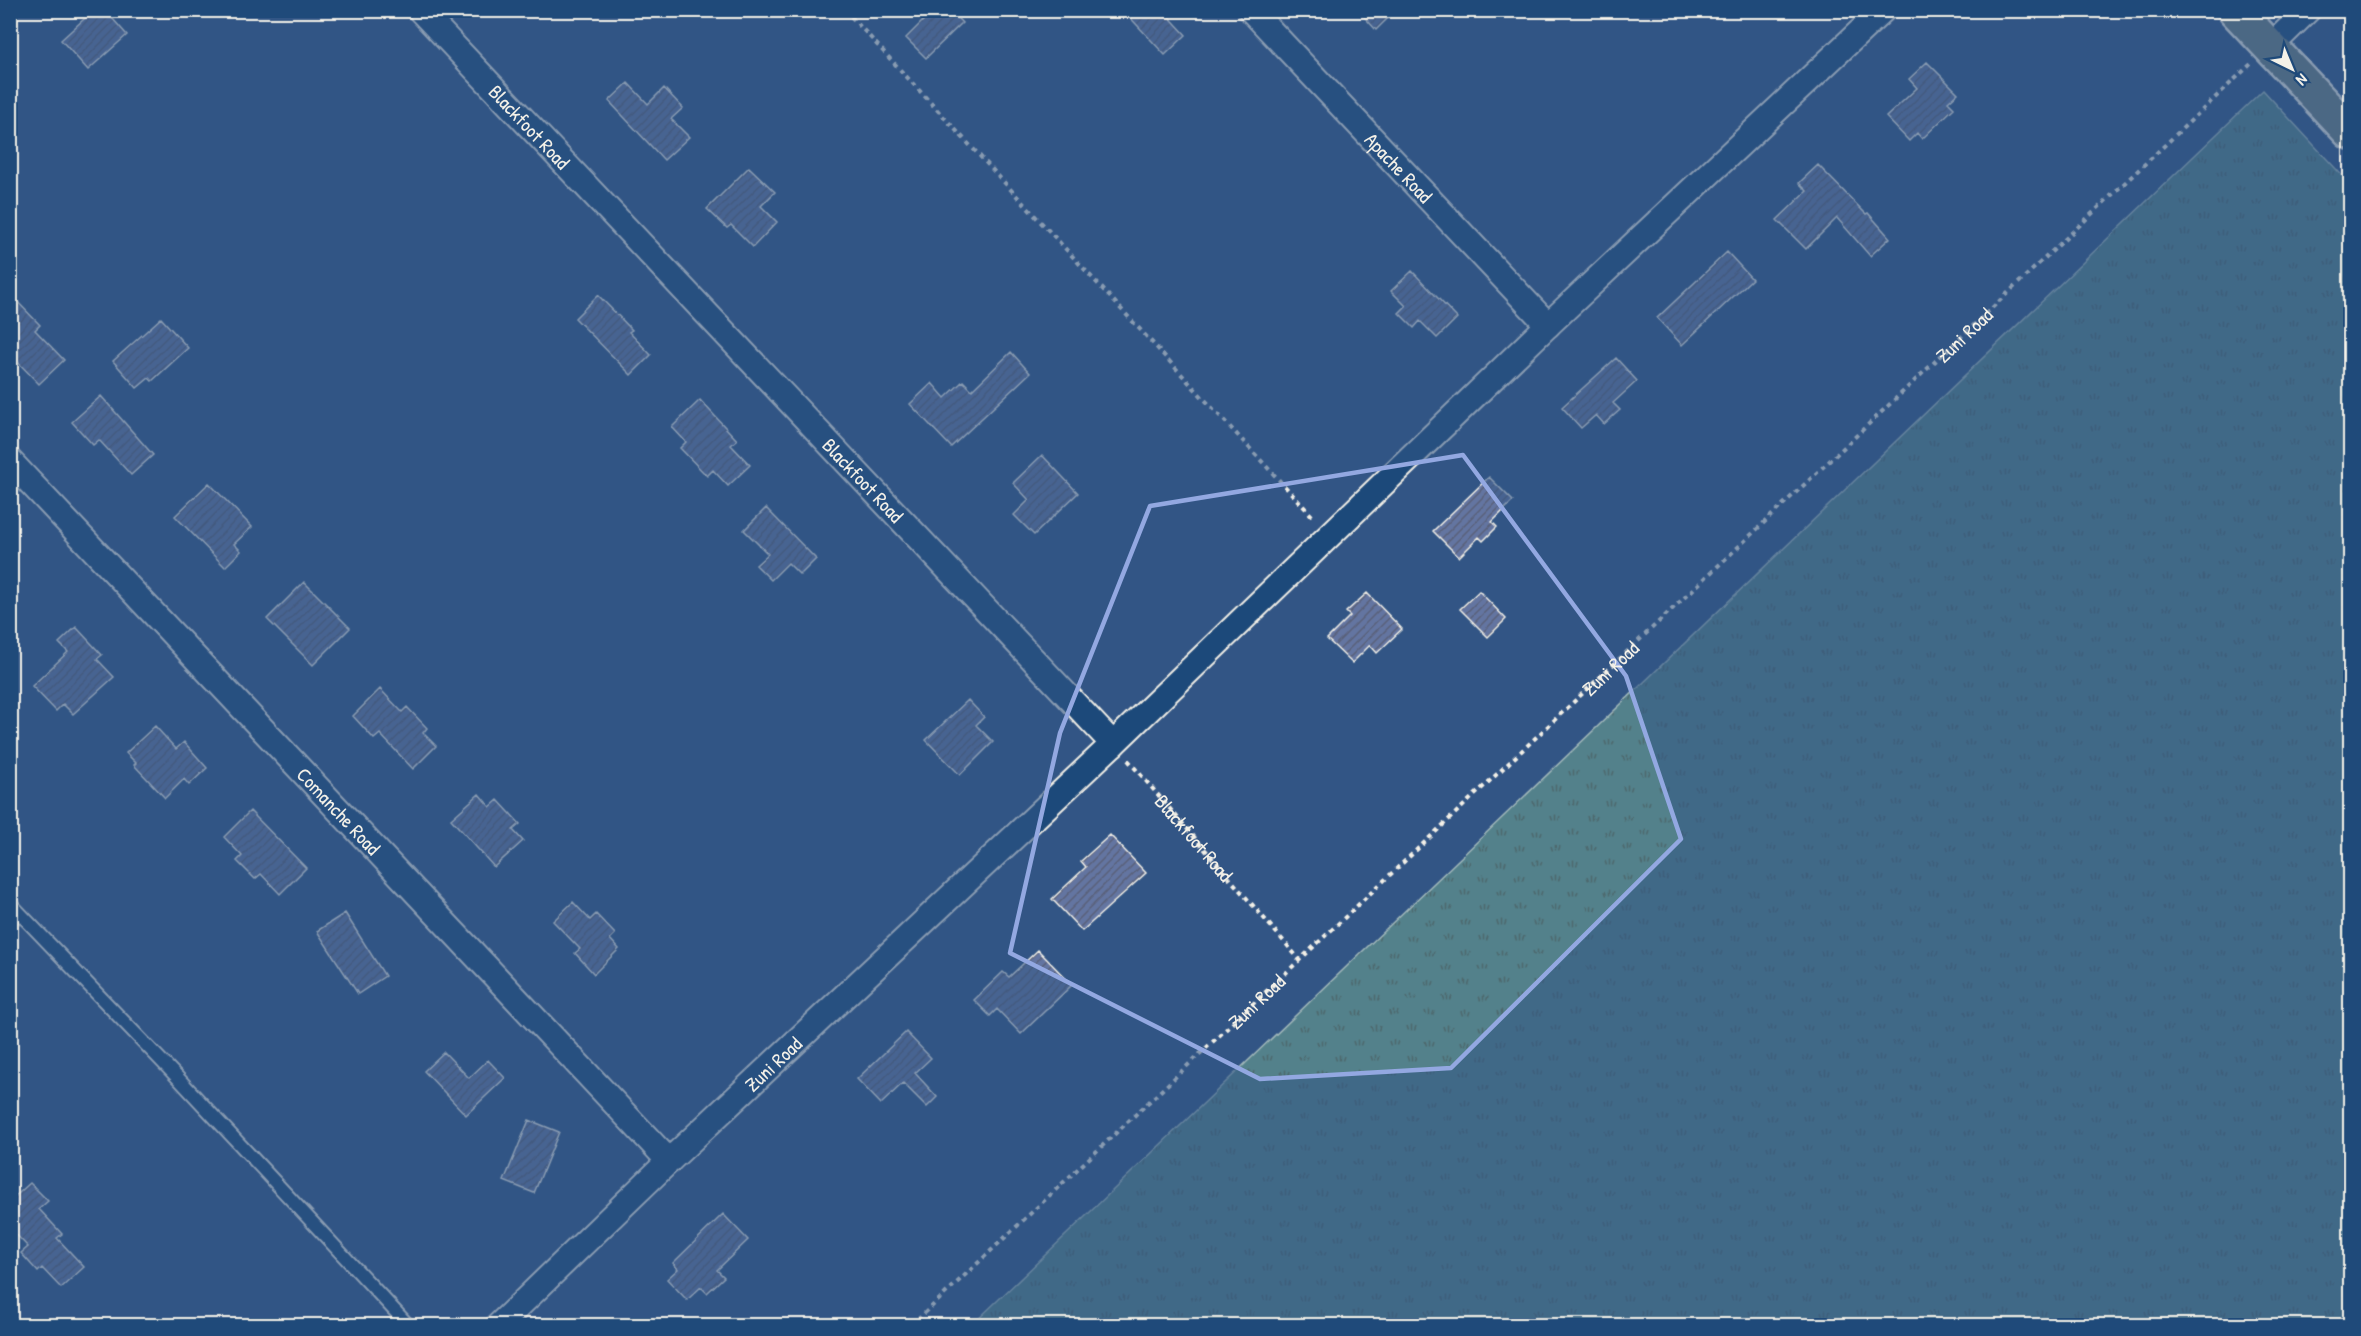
<svg xmlns="http://www.w3.org/2000/svg" width="2361" height="1336" font-family="'Patrick Hand',sans-serif">
	<style>
		.grass { fill: url(#grass-tufts); stroke: #a3b9ba; stroke-width: 1.5 }
		.building { fill: url(#building-hatch); stroke: #f4f1e8; stroke-width: 1.5 }
		.lines { fill: none; stroke-linecap: round; stroke-linejoin: round }
		.lane-casing { stroke: #f4f1e8; stroke-width: 16 }
		.street-casing { stroke: #f4f1e8; stroke-width: 28 }
		.primary-casing { stroke: #f4f1e8; stroke-width: 38 }
		.path { stroke: #f4f1e8; stroke-width: 4; stroke-dasharray: 4.5 4.5; stroke-linecap: butt }
		.lane { stroke: #1f4a7a; stroke-width: 12 }
		.street { stroke: #1f4a7a; stroke-width: 24 }
		.primary { stroke: #6c7e84; stroke-width: 33 }
		.marked { fill: none; stroke: #93a8e1; stroke-width: 4.5; stroke-linejoin: round }
		.labels { text-anchor: middle; dominant-baseline: central; stroke-width: 4.5; stroke-linejoin: round; paint-order: stroke }
		.street-label { font-size: 20px; fill: #f4f1e8; stroke: #1f4a7a }
	</style>
	<defs>
		<pattern id="grass-tufts" width="24" height="20" patternUnits="userSpaceOnUse" patternTransform="scale(1.5)"><rect width="24" height="20" fill="#52818b"/><path d="M3 7l-1-3M5 7V3M7 7l1-3M15 17l-1-3M17 17v-4M19 17l1-3" fill="none" stroke="#4e676c"/></pattern>
		<pattern id="building-hatch" width="6" height="6" patternUnits="userSpaceOnUse" patternTransform="scale(1.5)"><rect width="6" height="6" fill="#6474a1"/><path d="M-1 1l2-2M0 6l6-6M5 7l2-2" fill="none" stroke="#586078"/></pattern>
	</defs>
	<rect width="100%" height="100%" fill="#325585"/>
	<filter id="ink" filterUnits="userSpaceOnUse"><feTurbulence type="fractalNoise" baseFrequency=".0167" numOctaves="2"/><feDisplacementMap in="SourceGraphic" scale="12" xChannelSelector="R" yChannelSelector="G"/><feConvolveMatrix kernelMatrix="1 2 1 2 8 2 1 2 1" color-interpolation-filters="sRGB"/></filter>
	<g filter="url(#ink)">
		<!-- grass -->
		<path class="grass" d="M2263 90 2350 184V1325H972Z"/>
		<!-- building -->
		<path class="building" d="M94 10H105L127 35 88 70 61 40Z
			M934 10H950L962 23 926 58 906 38Z
			M1123 10H1163L1186 35 1165 55Z
			M1358 10H1396L1376 30Z
			M1927 62 1958 93 1948 102 1954 108 1922 139 1917 133 1909 141 1886 117 1917 88 1909 79Z
			M628 83 648 104 664 88 683 108 671 119 689 137 664 160 609 101Z
			M1818 165 1866 214 1868 213 1890 238 1870 256 1837 218 1806 249 1777 220 1807 191 1799 183Z
			M749 167 775 192 761 206 777 222 753 247 731 225 727 228 707 209Z
			M1727 252 1752 279 1682 345 1657 318Z
			M1412 271 1457 318 1437 338 1420 321 1414 328 1399 313 1406 306 1391 291Z
			M10 294 40 325 35 330 64 360 39 384 10 354Z
			M598 295 632 330 629 332 651 355 631 375 575 318Z
			M161 318 188 348 152 381 149 378 137 388 113 361Z
			M1011 352 1030 373 951 447 910 404 932 383 945 398 963 381 972 390Z
			M1616 358 1637 381 1613 403 1620 410 1604 424 1596 415 1581 428 1562 407Z
			M101 396 153 455 131 475 99 440 93 445 72 422Z
			M700 400 737 440 731 445 750 465 728 486 713 470 707 476 680 448 686 442 672 427Z
			M1042 455 1078 493 1034 535 1014 515 1029 500 1013 483Z
			M1489 477 1513 501 1492 522 1497 527 1483 541 1479 537 1459 557 1433 531Z
			M209 483 252 527 234 544 241 551 225 567 175 516Z
			M766 508 816 559 800 575 788 563 771 580 756 565 768 554 744 530Z
			M304 582 350 628 313 665 267 619Z
			M1479 591 1506 619 1488 637 1460 609Z
			M1367 593 1402 629 1377 653 1370 645 1352 663 1327 639 1350 616 1346 612Z
			M76 627 102 655 97 659 114 677 73 714 63 704 56 711 32 686 68 652 59 643Z
			M380 689 402 712 407 707 427 728 423 733 436 746 413 769 380 734 374 739 353 716Z
			M968 700 984 717 976 725 993 742 960 775 926 740Z
			M155 726 176 749 184 742 207 768 189 785 184 779 165 798 134 765 136 763 126 753Z
			M479 794 490 807 498 800 520 824 513 830 523 841 494 867 451 819Z
			M250 811 306 868 280 894 261 874 255 879 237 861 242 856 224 837Z
			M1110 835 1146 873 1082 931 1052 899 1086 867 1081 861Z
			M573 902 590 920 596 914 615 934 610 939 619 949 594 974 575 953 580 949 553 921Z
			M345 913 385 976 358 994 317 931Z
			M1038 950 1072 985 1021 1034 997 1009 990 1016 974 1000 1003 972 1009 977Z
			M906 1032 931 1058 915 1073 937 1097 927 1107 903 1083 881 1104 857 1079Z
			M444 1052 469 1078 488 1060 505 1078 466 1115 424 1071Z
			M529 1120 559 1132 534 1193 504 1181Z
			M30 1183 48 1201 39 1209 62 1234 57 1238 84 1267 61 1288 42 1268 38 1272 21 1253 28 1247 10 1228V1201Z
			M723 1214 748 1240 717 1270 724 1277 707 1293 701 1287 687 1300 667 1279 678 1269 673 1263Z"/>
		<g class="lines">
			<!-- lane casing -->
			<g class="lane-casing">
				<path id="lane" d="M10 903 178 1078 409 1326"/>
			</g>
			<!-- street casing -->
			<g class="street-casing">
				<g id="street">
					<path id="s3" d="M420 10 1113 744"/>
					<path id="s4" d="M1251 10 1548 325"/>
					<path d="M2270 47 2308 10"/>
					<path id="s5" d="M10 461 669 1161"/>
					<path id="s6" d="M498 1326 669 1161 1113 744 1548 325 1883 10"/>
				</g>
			</g>
			<!-- primary casing -->
			<g class="primary-casing">
				<path id="primary" d="M2235 10 2350 132"/>
			</g>
			<!-- path -->
			<g class="path">
				<path d="M845 10 1315 519"/>
				<path id="s1" d="M1128 760 1299 959"/>
				<path id="s2" d="M911 1326 2252 63"/>
			</g>
			<!-- lane -->
			<use href="#lane" class="lane"/>
			<!-- street -->
			<use href="#street" class="street"/>
			<!-- primary -->
			<use href="#primary" class="primary"/>
		</g>
	</g>
	<!-- marked area -->
	<path d="M0 0H2361V1336H0ZM1463 455 1626 676 1681 839 1451 1068 1260 1079 1010 953 1060 733 1150 506Z" fill="#325585" fill-opacity=".55" fill-rule="evenodd"/>
	<path class="marked" d="M1463 455 1626 676 1681 839 1451 1068 1260 1079 1010 953 1060 733 1150 506Z"/>
	<g class="labels">
		<!-- street labels -->
		<g class="street-label">
			<text stroke="none"><textPath href="#s3" startOffset="160">Blackfoot Road</textPath></text>
			<text stroke="none"><textPath href="#s4" startOffset="216">Apache Road</textPath></text>
			<text stroke="none"><textPath href="#s2" startOffset="1446">Zuni Road</textPath></text>
			<text stroke="none"><textPath href="#s3" startOffset="646">Blackfoot Road</textPath></text>
			<text stroke="none"><textPath href="#s2" startOffset="960">Zuni Road</textPath></text>
			<text stroke="none"><textPath href="#s5" startOffset="480">Comanche Road</textPath></text>
			<text stroke="none"><textPath href="#s1" startOffset="102">Blackfoot Road</textPath></text>
			<text stroke="none"><textPath href="#s2" startOffset="474">Zuni Road</textPath></text>
			<text stroke="none"><textPath href="#s6" startOffset="380">Zuni Road</textPath></text>
		</g>
	</g>
	<!-- margin -->
	<rect width="2361" height="1336" fill="none" stroke="#1f4a7a" stroke-width="36"/>
	<rect x="18" y="18" width="2325" height="1300" fill="none" stroke="#f4f1e8" stroke-width="2" filter="url(#ink)"/>
	<!-- north arrow -->
	<g transform="translate(2292 69) rotate(137)" stroke="#1f4a7a" stroke-width="4.5" paint-order="stroke">
	<path d="M0-4.5L10 22L0 15L-10 22Z" fill="#f4f1e8"/>
	<text y="-9" font-size="16" font-weight="bold" text-anchor="middle" fill="#f4f1e8">N</text>
	</g>
</svg>
